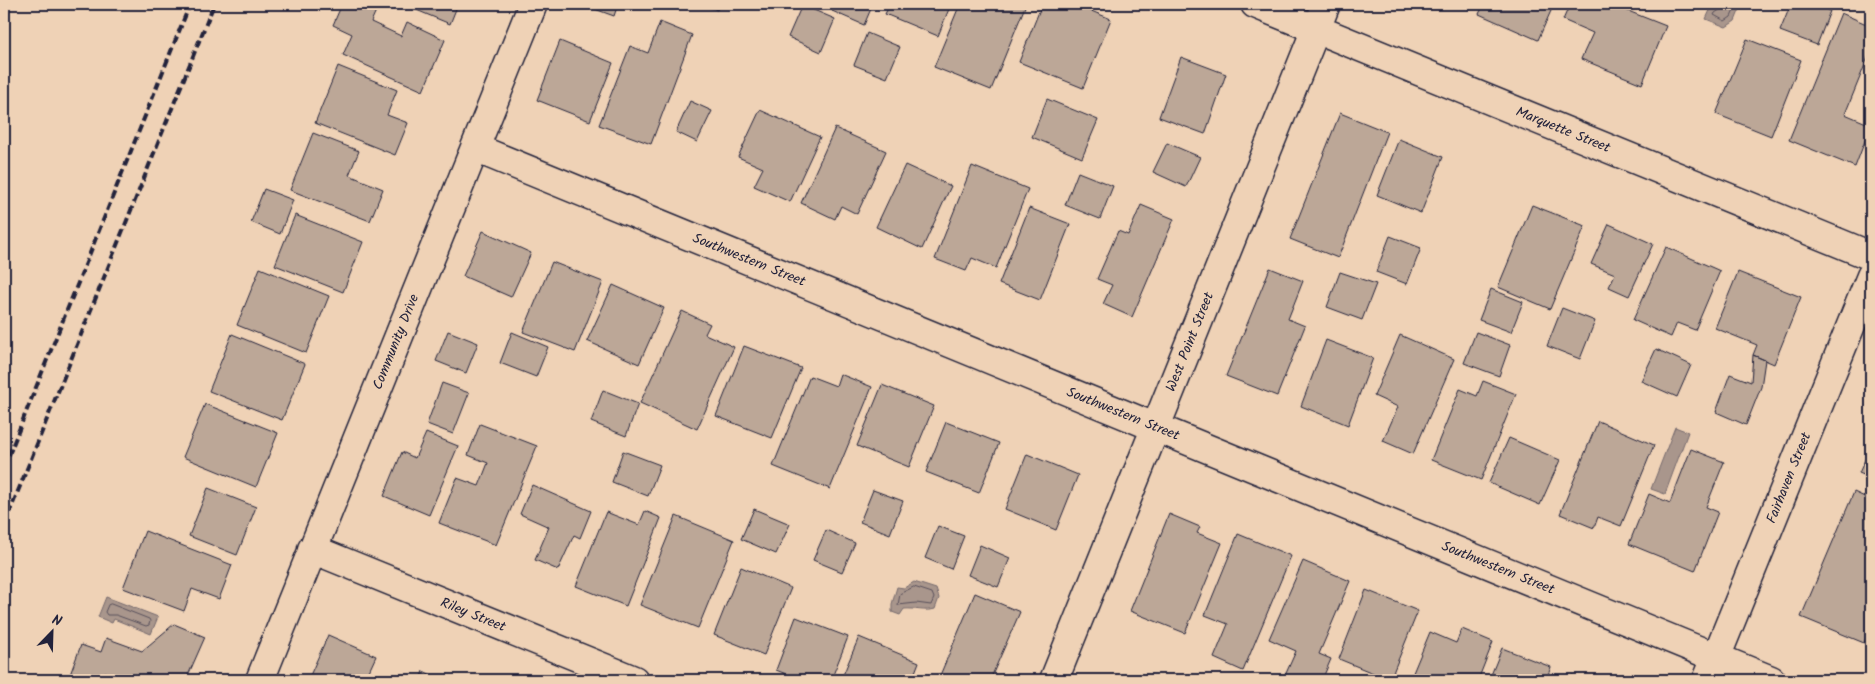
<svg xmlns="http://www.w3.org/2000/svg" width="1875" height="684" viewBox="0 0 1875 684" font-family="Kalam,sans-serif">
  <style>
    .water { fill: #a9968c; stroke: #73686c }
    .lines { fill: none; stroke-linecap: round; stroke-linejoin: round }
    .shore { stroke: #58505b; stroke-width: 1 }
    .building { fill: #bca797; stroke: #22223b }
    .minor-casing { stroke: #22223b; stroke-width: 31 }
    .minor { stroke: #efd2b6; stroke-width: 28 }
    .rail { stroke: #22223b; stroke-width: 4; stroke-dasharray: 8 4; stroke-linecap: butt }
    .labels { text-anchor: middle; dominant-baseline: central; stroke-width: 4; stroke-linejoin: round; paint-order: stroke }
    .street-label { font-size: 14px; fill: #22223b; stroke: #efd2b6 }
  </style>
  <rect width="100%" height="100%" fill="#efd2b6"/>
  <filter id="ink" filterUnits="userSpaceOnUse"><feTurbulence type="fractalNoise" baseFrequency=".02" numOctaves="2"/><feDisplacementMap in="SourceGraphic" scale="10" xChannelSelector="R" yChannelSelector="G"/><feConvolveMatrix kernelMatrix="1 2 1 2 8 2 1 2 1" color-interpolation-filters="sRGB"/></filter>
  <g filter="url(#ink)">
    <path class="water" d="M1718 4H1742L1735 21 1726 27 1706 19 1711 8 1716 6Z
      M1675 427 1688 432 1665 494 1651 489Z
      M914 582 936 589 939 598 935 609C925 612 915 608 904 609L900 615 892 612V604L897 587 904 588Z
      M106 597 158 617 151 634 114 619 112 623 98 617Z"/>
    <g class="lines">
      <path class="shore" d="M1722 4 1721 9 1715 13 1714 15 1725 21 1731 17 1737 4
        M914 587 932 593 934 598 931 605 916 603 898 605 900 594Z
        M111 604 149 619 150 621 149 625 146 626 116 615H107L105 612 108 605Z"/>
    </g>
    <path class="building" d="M342 4H379L371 22 401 36 407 22 445 40 423 91 343 55 352 34 333 25Z
      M402 4H458L450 24Z
      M581 4H618L614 16Z
      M702 4H720L717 10Z
      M835 4H873L864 25 832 11Z
      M890 4H951L938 36 885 14Z
      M960 4H1026L991 90 934 67Z
      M1042 4H1074L1111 19 1083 88 1019 62Z
      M1484 4H1554L1538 40 1479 14Z
      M1570 4H1619L1618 7 1666 26 1642 84 1581 59 1593 33 1563 20Z
      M1791 4H1811L1830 11 1817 45 1780 31Z
      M802 5 835 19 821 52 788 37Z
      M1841 13 1871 26V50L1845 114 1871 125 1855 167 1789 140Z
      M660 22 692 35 651 144 599 125 630 46 648 53Z
      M867 33 900 47 887 78 854 65Z
      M1747 39 1801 60 1771 136 1716 114Z
      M560 41 613 63 590 121 537 100Z
      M1181 57 1226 74 1205 134 1159 117Z
      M338 66 397 90 387 115 408 123 395 155 315 123Z
      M1047 99 1098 120 1082 158 1032 137Z
      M690 101 712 111 697 142 676 132Z
      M760 110 820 137 790 202 754 186 763 168 738 157Z
      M1340 113 1387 132 1338 258 1290 239Z
      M835 128 886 151 857 214 841 206 835 219 801 203Z
      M313 133 359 151 349 175 383 189 370 221 290 190Z
      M1399 139 1443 157 1421 213 1377 195Z
      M1167 143 1200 157 1186 187 1153 172Z
      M905 165 951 186 922 249 876 227Z
      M972 166 1028 189 996 268 972 258 966 271 935 259Z
      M1078 172 1113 186 1100 219 1065 205Z
      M264 189 293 200 280 234 251 222Z
      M1141 205 1174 219 1132 317 1103 304 1112 285 1097 279 1118 231 1128 235Z
      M1532 205 1585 226 1550 309 1498 287Z
      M1029 208 1070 224 1040 300 999 284Z
      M295 215 363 242 343 292 275 265Z
      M1609 224 1653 244 1629 296 1609 287 1615 274 1591 264Z
      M483 231 531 253 511 297 463 276Z
      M1390 236 1421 248 1407 284 1376 272Z
      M1666 247 1720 271 1695 330 1677 323 1671 337 1633 320Z
      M552 262 603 282 575 352 523 332Z
      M260 268 329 296 306 353 237 325Z
      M1270 268 1303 281 1288 319 1305 326 1277 396 1226 376Z
      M1340 272 1376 284 1362 320 1327 307Z
      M1738 272 1801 297 1774 364 1753 355 1757 345 1715 328Z
      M613 285 664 308 639 364 587 341Z
      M1491 289 1523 302 1511 332 1479 320Z
      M1562 308 1595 321 1580 359 1547 346Z
      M682 311 710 324 705 334 734 347 697 429 640 403Z
      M448 331 478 343 466 373 436 361Z
      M512 332 548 347 536 377 500 363Z
      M1476 332 1510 345 1499 376 1464 363Z
      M232 334 305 364 282 420 209 391Z
      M1400 335 1454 359 1413 454 1383 441 1398 407 1374 396Z
      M1326 340 1373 358 1348 425 1301 406Z
      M744 346 801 368 772 438 716 416Z
      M1656 349 1691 365 1677 397 1641 381Z
      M1753 355 1765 360 1761 387 1746 425 1716 412 1730 374 1751 382Z
      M840 374 872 387 830 489 773 466 810 376 836 386Z
      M1483 381 1516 394 1481 480 1431 460 1460 389 1477 396Z
      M442 383 469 393 453 434 427 424Z
      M882 385 934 406 909 467 857 446Z
      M603 390 638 404 626 436 591 422Z
      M205 404 278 433 256 487 183 457Z
      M1598 421 1654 445 1621 526 1598 517 1594 528 1560 514Z
      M946 422 999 443 979 493 926 472Z
      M480 424 537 446 496 545 439 523 457 478 479 486 488 463 468 455Z
      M426 433 458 446 429 515 384 496 402 452 415 458Z
      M1509 438 1560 460 1540 505 1489 483Z
      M1871 446V478L1859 473Z
      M1691 449 1724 462 1706 507 1718 512 1695 571 1629 544 1649 494 1670 503Z
      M623 451 660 465 648 496 612 482Z
      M1027 454 1078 475 1056 530 1005 509Z
      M532 485 591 511 580 538 574 535 558 570 535 560 549 527 520 514Z
      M208 488 256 507 237 555 189 536Z
      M873 490 903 501 890 534 860 522Z
      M1854 492 1871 500V626L1864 643 1801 617Z
      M754 509 790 524 776 554 741 539Z
      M645 511 661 518 626 606 576 586 606 512 639 525Z
      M1169 514 1200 527 1197 533 1222 543 1185 633 1130 611Z
      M676 516 734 540 698 628 640 605Z
      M938 526 964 536 951 569 925 558Z
      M826 530 855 543 842 572 813 560Z
      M145 531 232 565 219 599 192 589 184 611 123 588Z
      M1238 534 1291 556 1243 671 1214 658 1228 624 1205 615Z
      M980 545 1010 558 998 587 968 575Z
      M1303 561 1350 581 1319 654 1331 659 1322 680H1283L1296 651 1269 639Z
      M741 567 791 588 764 655 714 635Z
      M1366 590 1418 611 1390 680 1339 659Z
      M975 593 1020 612 990 680H938Z
      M796 617 848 637 831 680H801L776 670Z
      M174 624 205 637 186 680H129L105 672 102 680H68L81 645 101 652 106 638 142 651Z
      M1462 629 1493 642 1478 680H1410L1430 632 1456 643Z
      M328 635 376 656 365 680H308Z
      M859 637 919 662 912 680H841Z
      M1502 648 1551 667 1546 680H1489Z
      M423 671 443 680H420Z
      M1572 675 1585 680H1570Z"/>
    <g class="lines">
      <defs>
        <path id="minor" d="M1255 4 1871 256
          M475 148 1771 680
          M312 549 634 680
          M260 680 533 4
          M1054 680 1326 4
          M1707 680 1871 276"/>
      </defs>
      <use href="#minor" class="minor-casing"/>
      <use href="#minor" class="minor"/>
      <path class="rail" d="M4 467 190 4
        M4 526 214 4"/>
    </g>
  </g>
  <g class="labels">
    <g class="street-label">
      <text transform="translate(1563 130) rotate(22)">Marquette Street</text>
      <text transform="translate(749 260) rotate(22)">Southwestern Street</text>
      <text transform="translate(396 342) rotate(-68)">Community Drive</text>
      <text transform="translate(1190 342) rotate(-68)">West Point Street</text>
      <text transform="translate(1123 414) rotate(22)">Southwestern Street</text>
      <text transform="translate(1789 478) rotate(-68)">Fairhaven Street</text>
      <text transform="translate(1498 568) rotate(22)">Southwestern Street</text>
      <text transform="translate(473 615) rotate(22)">Riley Street</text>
    </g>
  </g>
  <rect width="1875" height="684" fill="none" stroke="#efd2b6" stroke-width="20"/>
  <rect x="10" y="10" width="1855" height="664" fill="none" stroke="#22223b" stroke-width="2" filter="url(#ink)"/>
  <g transform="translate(52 632) rotate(23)" stroke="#efd2b6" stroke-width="4" paint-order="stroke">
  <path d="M0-4L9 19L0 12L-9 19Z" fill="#22223b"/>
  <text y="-8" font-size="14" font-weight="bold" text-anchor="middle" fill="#22223b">N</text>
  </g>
</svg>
